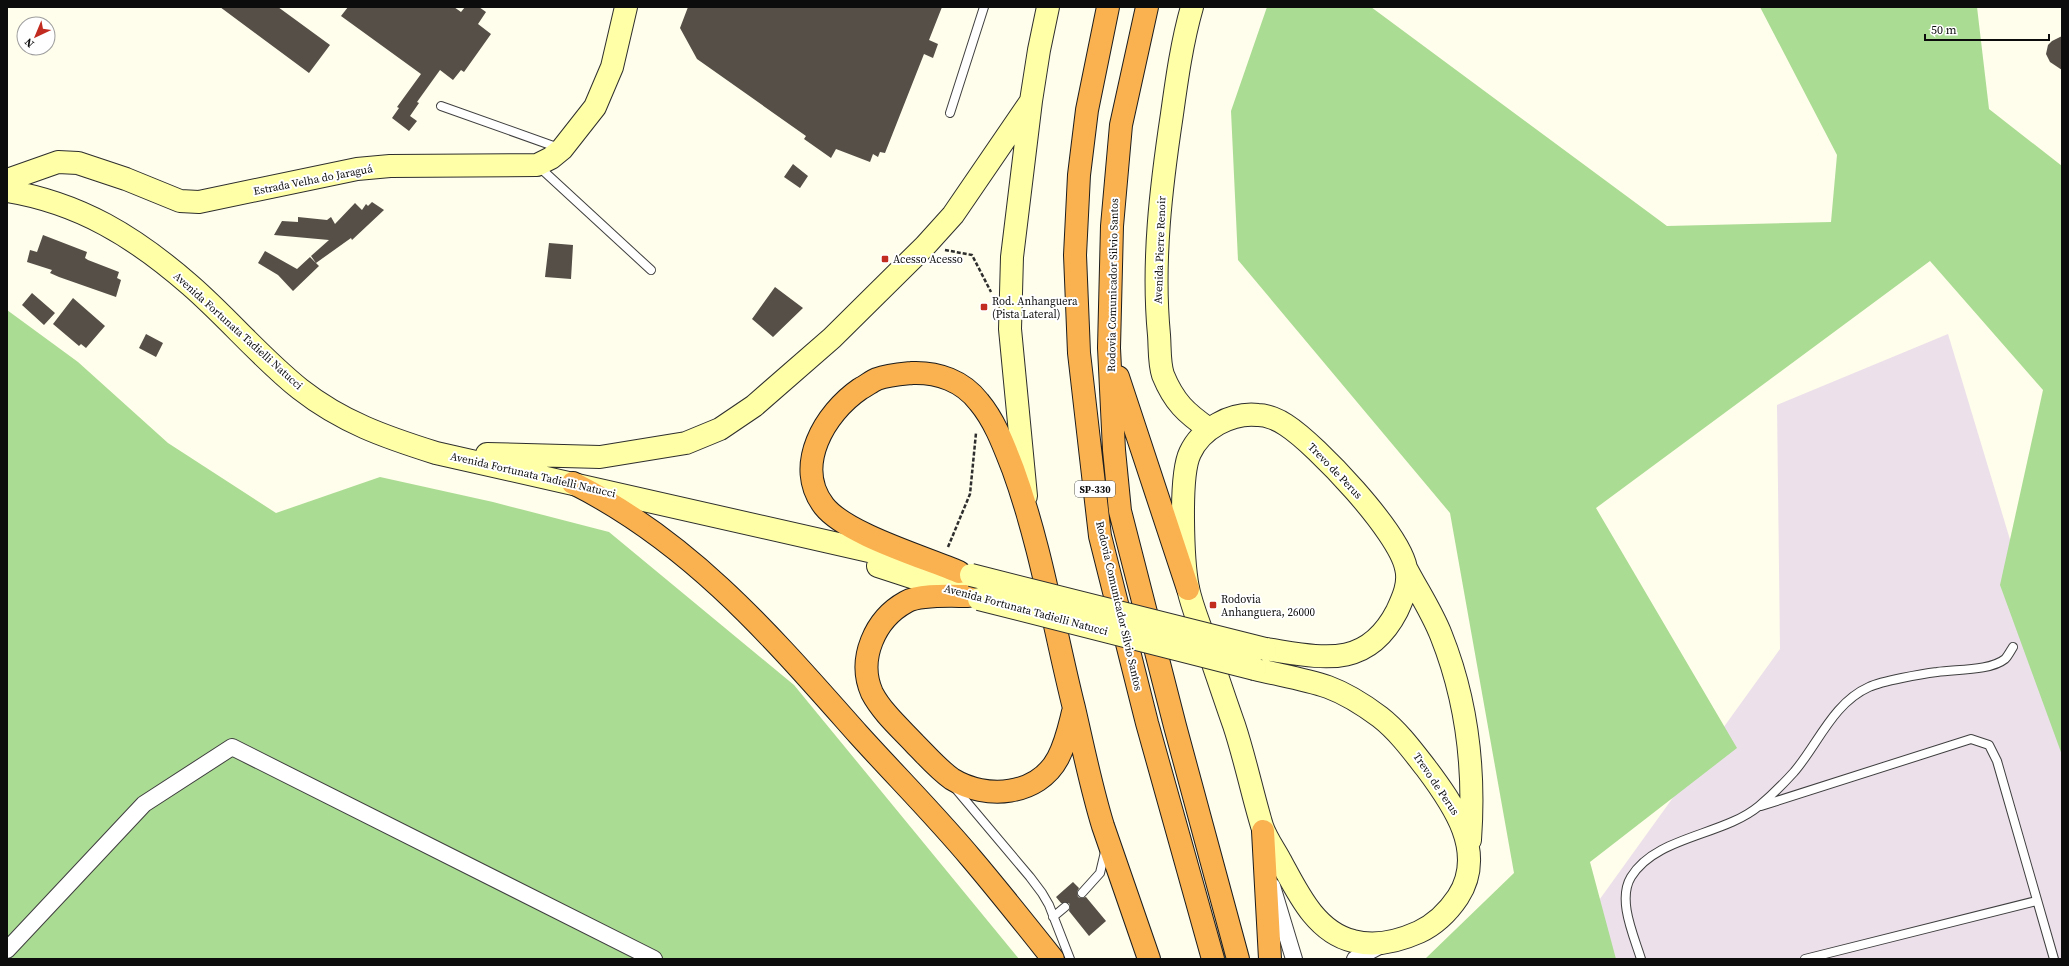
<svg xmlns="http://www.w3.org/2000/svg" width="2069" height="966" viewBox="0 0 2069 966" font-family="'Source Serif 4',serif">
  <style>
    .industrial { fill: #ece0eb }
    .forest { fill: #abdc93 }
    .building { fill: #554f48 }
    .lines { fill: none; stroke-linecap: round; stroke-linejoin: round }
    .lane-casing { stroke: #3f3f3f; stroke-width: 10 }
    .street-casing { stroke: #3f3f3f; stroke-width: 18 }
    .secondary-casing { stroke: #2e2e2e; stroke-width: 24 }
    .highway-casing { stroke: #1d1d1d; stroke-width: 24 }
    .path { stroke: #2e2e2e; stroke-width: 2.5; stroke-dasharray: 4 2; stroke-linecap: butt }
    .lane { stroke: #fff; stroke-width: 8 }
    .street { stroke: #fff; stroke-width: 16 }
    .secondary { stroke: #feffa6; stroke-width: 22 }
    .highway { stroke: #fab14f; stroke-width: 22 }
    .secondary-bridge-casing { stroke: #2e2e2e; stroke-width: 24; stroke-linecap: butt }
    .secondary-bridge { stroke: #feffa6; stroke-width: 22 }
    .poi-dot { fill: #c12b20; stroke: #fff; stroke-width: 1.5 }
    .labels { text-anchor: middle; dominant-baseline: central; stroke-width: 4; stroke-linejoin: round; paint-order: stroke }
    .shield { fill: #fff; stroke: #555; stroke-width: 1 }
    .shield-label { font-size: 10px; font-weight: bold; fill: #0c0c0c }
    .street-label { font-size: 11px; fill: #0c0c0c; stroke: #fff }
    .poi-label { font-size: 11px; fill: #0c0c0c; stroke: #fff; text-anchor: start }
  </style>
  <rect width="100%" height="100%" fill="#fffdeb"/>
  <path class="industrial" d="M1948 334 2062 712V959H1579L1574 935 1780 649 1777 405Z"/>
  <path class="forest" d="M1267 7H1371L1667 226 1831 222 1837 155 1760 7H1977L1989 109 2062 166V755L2000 585 2043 390 1930 261 1596 508 1737 748 1590 862 1616 959H1425L1514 873 1450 513 1238 260 1231 111Z
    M7 310 78 362 168 443 276 513 380 477 493 502 609 532 794 685 1019 959H7Z"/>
  <path class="building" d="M220 7H278L330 45 309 73Z
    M348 7H454L461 12 465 7H479L486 12 478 24 491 34 464 72 461 70 453 80 440 70 417 102 419 103 410 116 417 121 409 131 392 118 399 108 397 107 421 74 341 16Z
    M688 7H942L929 40 938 44 933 58 924 54 885 153 880 152 878 157 873 154 870 162 836 149 831 158 804 139 806 136 697 59 680 28Z
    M2062 36V70L2050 62 2046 54 2048 45 2052 41Z
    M793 164 808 176 800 188 784 177Z
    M372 202 384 210 352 240 351 238 316 263 311 256 329 240 274 235 282 221 298 222V217L327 220 331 217 335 224 355 203 362 210 366 204 368 206Z
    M43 235 87 252 85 258 88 260 119 272 117 278 121 280 116 297 59 277 50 273 52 270 27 262 30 250 37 252Z
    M549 243 573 245 571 279 545 277Z
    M265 251 297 269 310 257 319 266 293 291 278 275 258 263Z
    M775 287 803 308 773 337 752 319Z
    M32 293 55 313 44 325 22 305Z
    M73 298 105 326 86 348 81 344 79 346 53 324Z
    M146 334 163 343 156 357 139 348Z
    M1073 882 1079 888 1077 892 1078 897 1081 898 1086 897 1106 921 1089 936 1069 911 1070 906 1069 903H1061L1056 897Z"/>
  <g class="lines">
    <defs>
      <path id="lane" d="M441 106 559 148
        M950 113 984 7
        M537 165 651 270
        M955 788 1030 877 1042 893 1049 905 1070 959
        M1761 806 1971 739 1989 745 1997 761 2054 959
        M1082 893 1100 873 1105 852
        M1053 917 1065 907
        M1641 959C1634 936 1617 900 1631 877 1656 836 1723 836 1759 806 1771 796 1784 783 1794 772 1818 744 1833 703 1869 687 1882 681 1921 674 1937 672 1956 669 1990 671 2005 659 2008 656 2011 650 2013 647
        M1805 959 2036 901"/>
      <path id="street" d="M1272 886 1294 959
        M7 950 144 804 232 747 654 959
        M1355 959 1383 944"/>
      <path id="secondary" d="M1192 7C1182 42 1177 78 1172 114 1161 187 1152 262 1159 335 1160 348 1159 363 1163 375 1174 402 1186 413 1209 429
        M7 180 58 162 78 163 126 179 180 201 199 202 357 169 390 166 537 165 551 158 562 149 595 107 612 67 626 7
        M7 191C80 203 135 237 190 285 228 318 260 357 300 389 342 422 385 437 436 453L913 561
        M487 454 600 457 686 443 720 429 754 406 832 338 925 246 953 215 1031 101
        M1026 496 1010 329 1012 257 1031 101 1039 50 1048 7
        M878 566 964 594
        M1407 570C1418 591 1432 612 1441 635 1467 700 1475 771 1470 840
        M1255 669C1279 675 1305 679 1328 687 1347 694 1364 705 1380 717 1398 731 1412 750 1426 768 1453 804 1487 852 1458 897 1448 912 1436 924 1419 932 1399 941 1375 947 1353 941 1315 932 1297 891 1280 860 1274 849 1266 838 1262 826 1252 793 1245 758 1234 725 1223 694 1213 663 1202 632 1197 618 1191 603 1188 588 1183 563 1179 476 1190 453 1201 429 1231 412 1258 415 1267 415 1279 420 1286 425 1317 445 1399 532 1406 568 1410 583 1403 598 1397 611 1366 671 1320 657 1265 649"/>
      <path id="highway" d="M1108 7 1087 110 1079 175 1075 255 1079 353 1100 536 1147 723 1213 959
        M1147 7 1121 125 1112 226 1109 348 1114 450 1120 511 1175 726 1238 959
        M1118 377 1188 589
        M573 483C692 543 771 636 858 734 896 776 935 815 971 858 999 891 1026 925 1053 959
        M959 572C924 557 846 534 824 506 793 466 825 413 860 389 866 386 872 381 877 379 888 375 902 374 912 373 938 372 963 381 979 402 995 421 1004 446 1013 469 1041 546 1054 628 1074 708 1083 747 1091 787 1103 826 1118 870 1134 915 1149 959
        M968 596C951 596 920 594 906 602 875 619 857 659 872 693 882 712 900 728 915 744 927 756 938 769 952 779 986 800 1038 796 1058 758 1066 743 1069 728 1073 712
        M1263 831 1270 959"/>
    </defs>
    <use href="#lane" class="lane-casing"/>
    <use href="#street" class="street-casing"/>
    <use href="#secondary" class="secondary-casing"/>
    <use href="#highway" class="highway-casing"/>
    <path class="path" d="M945 250 972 255 991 292
      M948 547 970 494 976 433"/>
    <use href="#lane" class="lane"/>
    <use href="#street" class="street"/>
    <use href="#secondary" class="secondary"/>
    <use href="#highway" class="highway"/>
    <defs>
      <path id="secondary-bridge" d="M971 575 1265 649
        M979 599 1255 669"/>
    </defs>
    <use href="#secondary-bridge" class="secondary-bridge-casing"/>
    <use href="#secondary-bridge" class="secondary-bridge"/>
  </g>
  <g class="poi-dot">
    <rect x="881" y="255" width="8" height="8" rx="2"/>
    <rect x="980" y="303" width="8" height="8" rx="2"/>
    <rect x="1209" y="601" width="8" height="8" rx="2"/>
  </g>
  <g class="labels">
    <rect class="shield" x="1075" y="481" width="40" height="16" rx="3"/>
    <g class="shield-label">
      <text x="1095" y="489">SP-330</text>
    </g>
    <g class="street-label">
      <text transform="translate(313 180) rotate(-11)">Estrada Velha do Jaraguá</text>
      <text transform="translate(1160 250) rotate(-88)">Avenida Pierre Renoir</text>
      <text transform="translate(1113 285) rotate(-89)">Rodovia Comunicador Silvio Santos</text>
      <text transform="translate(238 331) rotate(42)">Avenida Fortunata Tadielli Natucci</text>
      <text transform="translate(1335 471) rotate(46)">Trevo de Perus</text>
      <text transform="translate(533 475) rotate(13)">Avenida Fortunata Tadielli Natucci</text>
      <text transform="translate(1119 606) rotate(77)">Rodovia Comunicador Silvio Santos</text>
      <text transform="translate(1026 610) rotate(15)">Avenida Fortunata Tadielli Natucci</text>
      <text transform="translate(1436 784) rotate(56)">Trevo de Perus</text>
    </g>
    <g class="poi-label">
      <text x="893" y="259">Acesso Acesso</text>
      <text x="992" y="301">Rod. Anhanguera<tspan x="992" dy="13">(Pista Lateral)</tspan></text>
      <text x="1221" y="599">Rodovia<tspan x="1221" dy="13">Anhanguera, 26000</tspan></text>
    </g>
  </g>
  <rect width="2069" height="966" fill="none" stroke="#0c0c0c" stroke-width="16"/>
  <g transform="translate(36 36) rotate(224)"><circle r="19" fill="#ffffff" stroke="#9e9e9e"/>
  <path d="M0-3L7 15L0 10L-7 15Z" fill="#c12b20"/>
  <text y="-6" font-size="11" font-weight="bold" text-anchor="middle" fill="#0c0c0c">N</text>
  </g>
  <path d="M1925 34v6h124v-6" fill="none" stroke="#0c0c0c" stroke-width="2"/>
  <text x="1931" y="34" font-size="12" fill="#0c0c0c" stroke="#ffffff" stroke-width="3" paint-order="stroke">50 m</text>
</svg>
